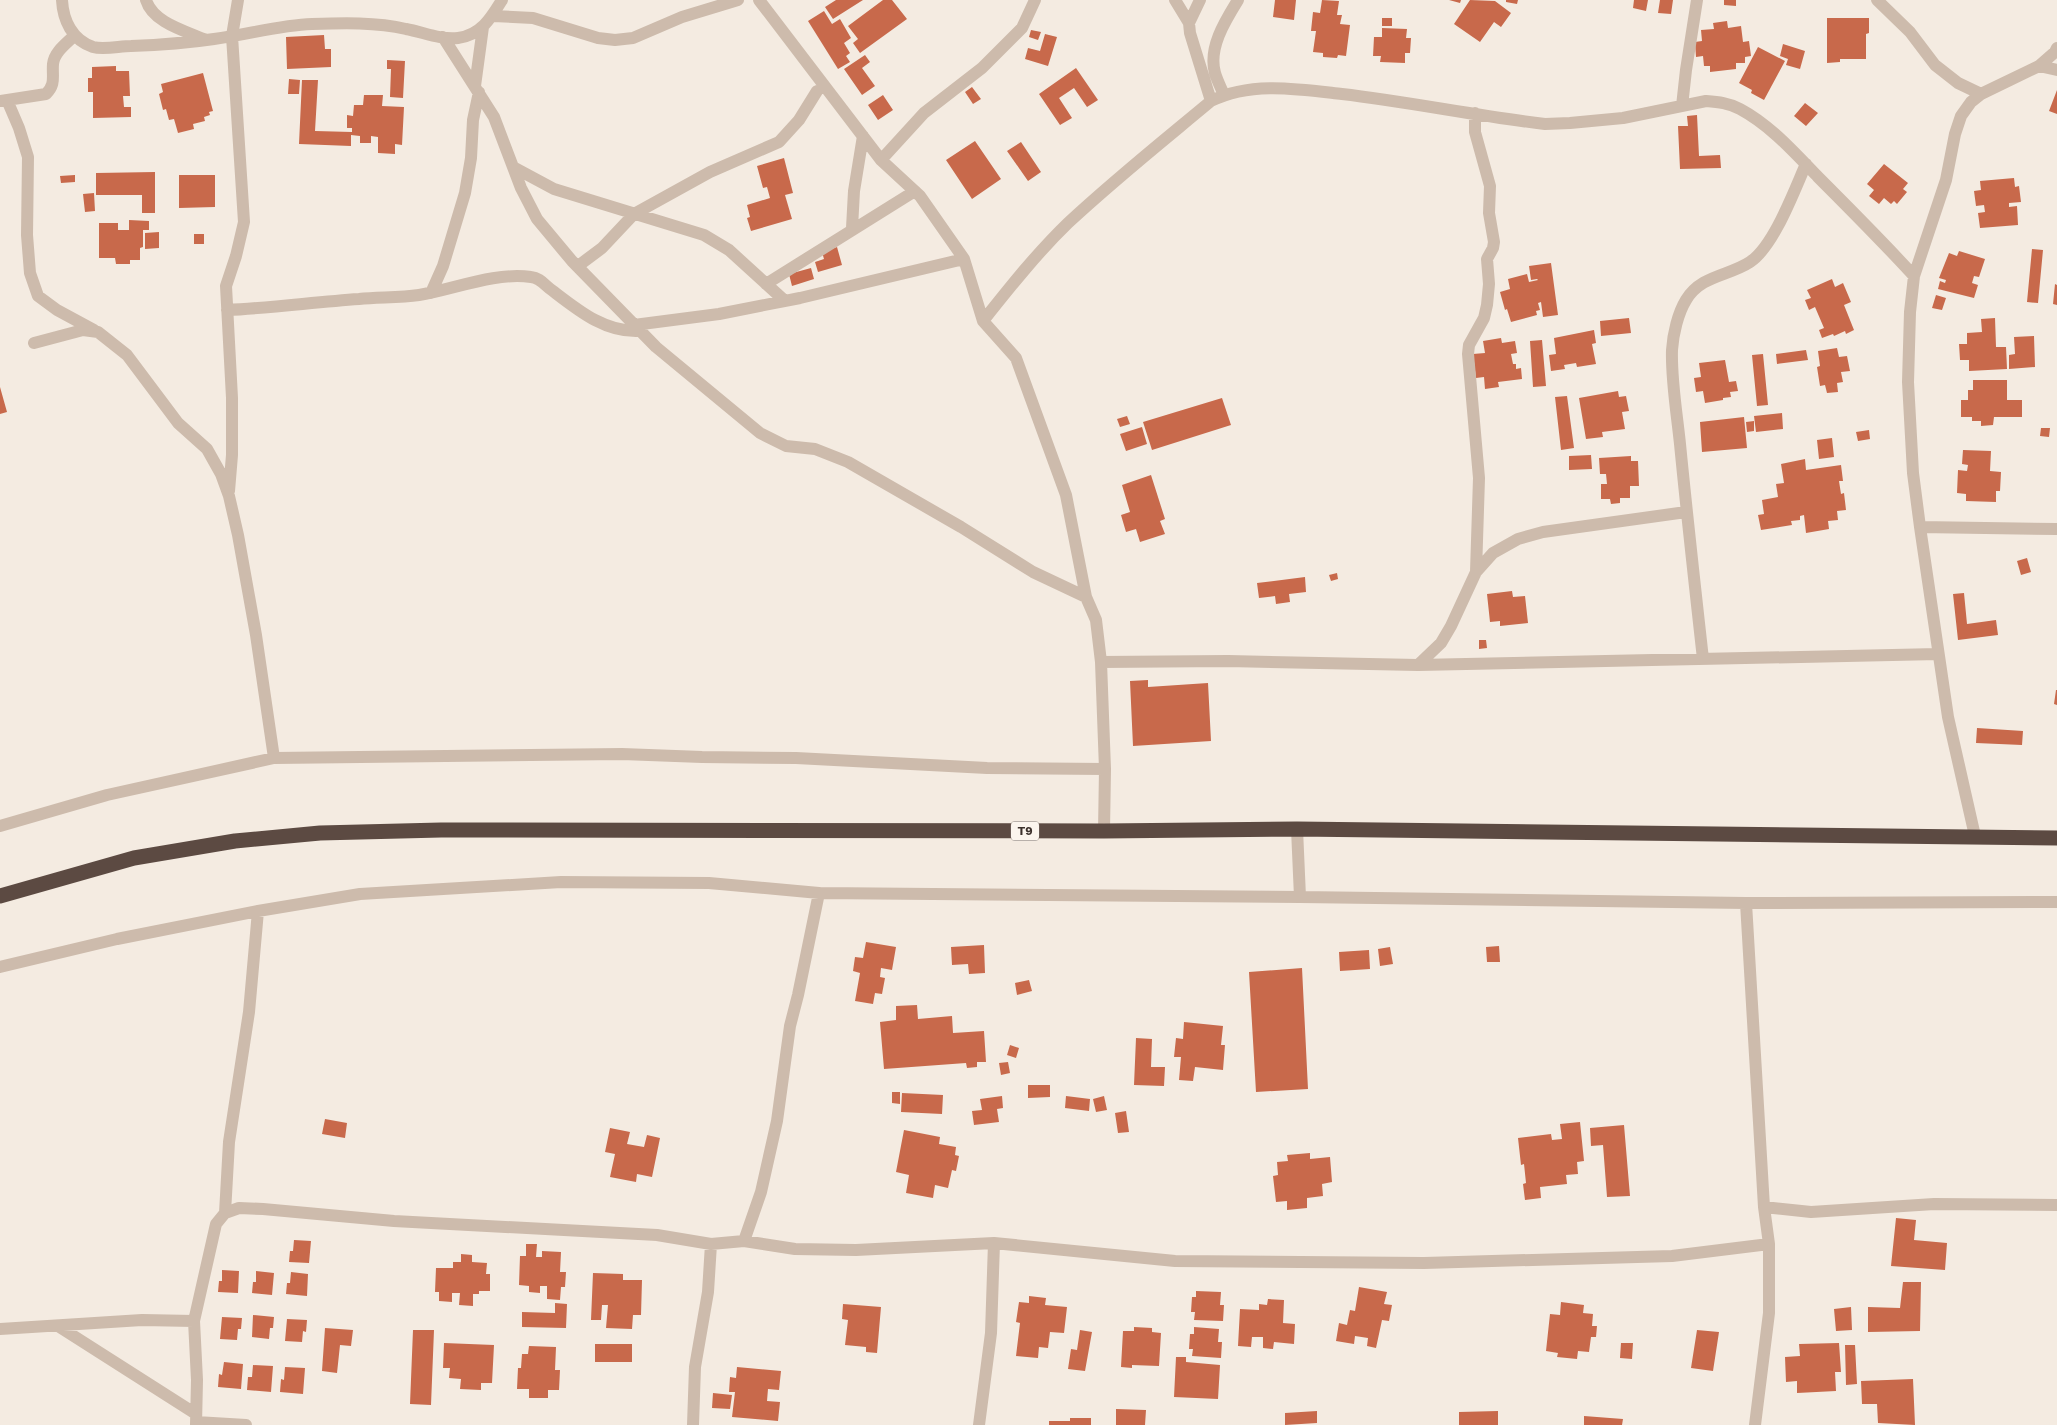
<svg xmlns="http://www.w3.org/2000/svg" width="2057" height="1425" viewBox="0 0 2057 1425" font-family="'Work Sans',sans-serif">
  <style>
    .building { fill: #c8694b }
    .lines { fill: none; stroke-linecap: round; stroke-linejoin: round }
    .street { stroke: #cdbbac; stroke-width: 12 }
    .highway { stroke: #5c4a42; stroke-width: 15 }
    .labels { text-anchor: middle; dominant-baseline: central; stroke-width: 4; stroke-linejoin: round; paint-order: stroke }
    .shield { fill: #fbf5ee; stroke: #756b66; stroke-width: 1 }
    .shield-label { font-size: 12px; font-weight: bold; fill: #3b302b }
  </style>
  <rect width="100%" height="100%" fill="#f4ebe1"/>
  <path class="building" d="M836 0H863L833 19 825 7Z
    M883 0H892L907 19 860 53 853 43 858 39 848 26Z
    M1275 0H1296L1294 20 1273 17Z
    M1322 0 1339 1 1337 15H1342L1340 24 1350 25 1346 56 1338 55 1337 58 1323 57V53L1313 52 1316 31H1311L1313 12 1320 13Z
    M1449 0H1461L1460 3Z
    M1470 0 1495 1 1511 13 1501 27 1494 22 1480 42 1454 24Z
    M1506 0H1518L1517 4 1506 2Z
    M1634 0H1648L1646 11 1633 8Z
    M1660 0H1673L1671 14 1658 13Z
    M1724 0H1736V6L1724 5Z
    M824 11 832 24 840 19 851 38 844 43 850 53 846 56 850 62 838 69 808 21Z
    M1382 18H1392V26H1382Z
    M1827 18H1869V33L1866 34V59H1840V62L1827 63Z
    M1727 21 1728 28 1741 26 1743 42 1749 41 1751 56 1745 57V63H1736V69L1710 72V66H1704L1703 56 1696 57 1695 42 1702 41 1701 30 1714 29 1713 23Z
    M1382 28 1407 29 1406 38H1411L1410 53H1405V63L1380 62 1381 56H1373L1374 37H1382Z
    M1031 30 1041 32 1038 40 1029 37Z
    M1045 34 1057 37 1048 66 1025 59 1028 48 1040 51Z
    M324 35 325 49H331V67L287 69 286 37Z
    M1783 44 1805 51 1800 69 1786 65 1788 59 1780 56Z
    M1758 47 1785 61 1764 100 1751 93 1752 90 1739 83Z
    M865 55 870 62 862 68 875 86 862 95 844 69Z
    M387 60 405 61 403 98 390 97 391 69H387Z
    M116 66V71H129L130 96H123L124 107H131V117L93 118V92H88V78H92V67Z
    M1076 68 1098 100 1087 107 1074 88 1059 98 1072 118 1060 125 1039 94Z
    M203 73 213 111 209 112 210 115 204 117 205 121 193 124 194 129 178 133 174 119 169 120 166 109 163 110 159 94 163 92 161 84Z
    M289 79 300 80 299 94H288Z
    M302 80H318L315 131 352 132V128H347V115L353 116 354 105H363L364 95H383L382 106 404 107 402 145 395 144V154L378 153V137L371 136V143H360V136L351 135V146L299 144Z
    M972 87 981 99 973 104 965 92Z
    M2057 90V114L2049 111Z
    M883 95 893 110 878 120 868 105Z
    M1805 103 1818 113 1806 126 1794 116Z
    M1697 115 1699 156 1720 155 1721 168 1680 169 1678 126H1688L1687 116Z
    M975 141 1001 179 972 199 946 160Z
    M1021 142 1041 172 1028 181 1007 151Z
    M784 158 793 193 785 195 792 219 751 231 747 218 750 217 747 205 770 198 767 187 763 188 757 166Z
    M1884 164 1908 183 1903 189 1907 192 1897 204 1894 201 1891 204 1884 198 1879 204 1869 196 1874 190 1867 184Z
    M155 172V213H142V195H96V173Z
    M75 175V182L61 183 60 176Z
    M179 175H215V207L179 208Z
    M2014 178 2015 187 2019 186 2021 202 2009 203V207L2017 206 2018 225 1980 228 1978 213 1985 212 1984 205 1976 206 1974 191 1981 190 1980 181Z
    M94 193 95 211 85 212 83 194Z
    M129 220 149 221V230H143V247L140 248V260H130V264H116L115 258H99V223H118V230H129Z
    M159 232V248L145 249V233Z
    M194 234H204V244H194Z
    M837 247 842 265 818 272 815 262 824 259 822 252Z
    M2032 249 2043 250 2038 303 2027 302Z
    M1959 251 1985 259 1979 277 1974 276 1972 283 1978 285 1974 298 1938 289 1940 281 1945 283 1946 280 1939 278 1949 253 1957 256Z
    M1551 263 1558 315 1543 317 1541 302 1538 303 1540 310 1536 311 1537 315 1511 322 1507 309 1505 310 1500 292 1510 289 1508 279 1527 274 1529 282 1538 280 1537 279 1531 280 1529 266Z
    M811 268 814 279 792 286 789 274Z
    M1832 279 1835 287 1843 283 1851 302 1844 305 1854 330 1846 334 1845 331 1834 336 1833 334 1822 338 1819 330 1824 328 1815 307 1809 310 1805 300 1811 298 1807 290Z
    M2055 284 2057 285V305L2053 304Z
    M1936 295 1946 298 1942 310 1932 308Z
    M1629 318 1631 333 1601 336 1600 321Z
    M1995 318 1996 347H2006L2007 369 1969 371V360H1960L1959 344H1967V333L1982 332 1981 319Z
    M1594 330 1596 343 1592 344 1596 364 1577 367 1576 363 1564 365 1565 369 1551 371 1549 355 1556 354 1554 338Z
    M2034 336 2035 367 2009 369V355L2015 354 2014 337Z
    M1501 338 1502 343 1515 341 1517 353 1511 354 1513 364H1516V369L1521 368 1522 379 1498 382 1499 387 1485 389 1484 377 1476 378 1473 354 1485 353 1483 341Z
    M1542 340 1546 386 1533 387 1530 341Z
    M1837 348 1839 357 1847 356 1850 371 1841 372 1843 382 1837 383 1838 392 1827 393 1825 385 1820 386 1817 367 1820 366 1818 351Z
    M1806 350 1808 360 1777 364 1776 354Z
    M1763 354 1768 405 1757 406 1752 355Z
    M1725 360 1729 382 1736 381 1738 391 1730 392 1731 397 1723 398V400L1705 403 1703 391 1696 392 1694 378 1701 377 1699 363Z
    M1973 380H2007V400H2022V417H1994L1993 425 1981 426V421H1972V417H1961V400H1968V390H1973Z
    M0 387 7 412 0 414Z
    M1618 391 1619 397 1626 396 1629 411 1622 412 1625 429 1602 432 1603 437 1586 439 1579 398Z
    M1567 396 1574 448 1561 450 1555 397Z
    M1222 398 1231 425 1152 450 1143 422Z
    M1782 413 1783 429 1756 432 1754 416Z
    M1127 416 1130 424 1120 427 1117 419Z
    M1744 417 1747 448 1702 452 1700 422Z
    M1754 421V431L1747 432 1746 422Z
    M1142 427 1147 444 1126 451 1120 434Z
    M2041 428H2050L2049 437 2040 436Z
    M1869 430 1870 439 1858 441 1856 432Z
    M1832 438 1834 457 1819 459 1817 440Z
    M1963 450 1991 451 1990 471 2001 472 2000 491H1996V502L1966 501V494L1957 493 1958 470 1967 471 1968 465 1962 464Z
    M1591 455 1592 469 1569 470V456Z
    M1631 456V461H1638L1639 486H1630V498H1620V503L1611 504 1610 499H1601V484H1607L1606 474H1600L1599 458Z
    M1805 459 1806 470 1841 465 1843 481H1839L1841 494 1844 493 1846 510 1837 511 1838 520 1828 521 1829 529 1806 533 1804 515 1800 516V520L1791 521 1792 525 1761 530 1758 515 1764 514 1762 500 1778 497 1776 484 1784 483 1781 464Z
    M1151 475 1165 519 1160 521 1165 534 1140 542 1136 529 1126 532 1121 515 1130 512 1122 485Z
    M2027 558 2031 572 2021 575 2017 561Z
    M1337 573 1338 579 1331 581 1329 575Z
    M1305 577 1306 592 1289 594 1290 602 1276 604 1275 596 1259 598 1257 583Z
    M1512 591 1513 597 1525 596 1528 623 1500 626V621L1490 622 1487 594Z
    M1964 593 1967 624 1996 620 1998 635 1958 640 1953 594Z
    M1479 640H1486L1487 648 1479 649Z
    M1148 680V687L1208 683 1211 741 1133 746 1130 681Z
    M2056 690H2057V705L2054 704Z
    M1977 728 2023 731 2022 745 1976 743Z
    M866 942 896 947 892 970 881 968 880 977 885 978 882 994 875 993 873 1004 855 1001 860 973 853 971 855 957 863 958Z
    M984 945 985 973 969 974 968 964 952 965 951 947Z
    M1499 946 1500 962H1487L1486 947Z
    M1390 947 1393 964 1380 966 1378 949Z
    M1369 950 1370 969 1340 971 1339 952Z
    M1302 968 1308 1089 1256 1092 1249 972Z
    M1029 980 1032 991 1017 995 1015 983Z
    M917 1005 918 1019 952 1016 953 1033 984 1031 986 1062H977V1067L967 1068 966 1063 884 1069 880 1022 896 1020V1006Z
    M1184 1022 1223 1026 1221 1045H1225L1223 1070 1195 1067 1193 1081 1179 1080 1181 1057H1174L1176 1038 1183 1039Z
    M1136 1038 1152 1039 1151 1067H1165L1164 1086 1134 1085Z
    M1010 1045 1019 1048 1016 1058 1007 1055Z
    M1008 1062 1010 1073 1001 1075 999 1063Z
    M1028 1085H1050V1097L1028 1098Z
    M892 1092H900V1104L892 1103Z
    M902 1093 943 1095 942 1114 901 1112Z
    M1002 1096 1003 1108 997 1109 999 1122 974 1125 972 1111 982 1110 980 1099Z
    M1066 1096 1090 1099 1089 1111 1065 1108Z
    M1104 1096 1107 1110 1096 1112 1093 1099Z
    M1126 1111 1129 1132 1118 1133 1115 1113Z
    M325 1119 347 1123 345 1138 322 1134Z
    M1580 1122 1584 1161 1577 1162 1578 1174 1566 1175 1567 1184 1540 1187 1541 1198 1525 1200 1523 1184 1526 1183 1524 1164 1521 1165 1518 1138 1551 1134 1552 1140 1562 1139 1560 1124Z
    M1624 1125 1630 1196 1607 1197 1603 1145 1591 1146 1590 1128Z
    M610 1128 630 1132 627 1144 644 1147 647 1135 660 1138 652 1177 637 1174 636 1182 610 1177 615 1154 605 1152Z
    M904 1130 940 1137 939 1144 956 1147 955 1155 959 1156 956 1171 952 1170 948 1188 935 1185 933 1198 906 1193 909 1175 896 1172Z
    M1310 1153V1159L1330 1157 1332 1182 1322 1184 1323 1196 1307 1198V1208L1287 1210V1201L1276 1202 1273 1176 1278 1175 1277 1162 1288 1161 1287 1155Z
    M1896 1218 1916 1220 1914 1240 1947 1243 1945 1270 1891 1266Z
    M294 1240 311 1241 309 1263 289 1262 290 1251H293Z
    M526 1244H537L536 1257H542V1251L561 1252 560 1272H566L565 1287H561L560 1300 547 1299V1286H540V1293L529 1292V1286L519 1285 520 1256H526Z
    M461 1254 472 1255V1262L487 1263 486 1274H490V1291H479V1294H473V1306L459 1305 460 1293H452V1302L439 1301V1292H435L436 1268H453V1262H461Z
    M222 1270 239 1271 238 1293 218 1292 219 1281H222Z
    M256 1271 274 1273 272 1295 252 1293 253 1282H256Z
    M291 1272 308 1274 307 1296 286 1294 287 1283H290Z
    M593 1273 623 1274V1280H642L641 1315H633L632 1329 606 1328 608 1305H602L601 1320H591Z
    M1903 1282H1921L1920 1331 1868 1332V1307L1900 1308Z
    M1359 1287 1387 1292 1384 1304 1392 1305 1389 1321 1382 1320 1376 1348 1367 1346 1368 1338 1355 1336 1354 1344 1336 1341 1339 1323 1347 1325 1350 1310 1355 1311Z
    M1196 1291 1221 1292 1220 1305H1224L1223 1321 1194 1320 1195 1312H1191L1192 1297H1196Z
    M1029 1296 1046 1298 1045 1305 1067 1307 1064 1333 1050 1332 1048 1348 1039 1347 1038 1358 1016 1356 1020 1323 1016 1322 1019 1302 1029 1303Z
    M1268 1299 1284 1300 1283 1323 1295 1324 1294 1344 1274 1342 1273 1349 1263 1348V1337H1252L1251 1347 1238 1346 1240 1309 1259 1310V1304L1267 1305Z
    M1561 1302 1584 1305 1583 1313 1593 1314 1592 1326H1597L1596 1337H1591L1589 1352 1578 1351 1577 1359 1557 1357 1558 1353 1546 1351 1550 1314 1560 1315Z
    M555 1303 567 1304 566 1328 522 1327V1312L555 1313Z
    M843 1304 881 1307 877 1353 866 1352V1347L845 1345 848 1320 842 1319Z
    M1851 1307 1852 1330 1836 1331 1834 1309Z
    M253 1315 274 1317 273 1328H270L269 1339 252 1337Z
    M222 1317 242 1318 241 1329H238L237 1340 220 1339Z
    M287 1319 307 1320 306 1332 303 1331 302 1342 285 1341Z
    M1134 1327 1152 1328V1332L1161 1333 1159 1366 1132 1365V1368L1121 1367 1123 1331H1134Z
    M1194 1327 1219 1329 1218 1342H1222L1221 1358 1192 1356 1193 1349H1189L1190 1334H1194Z
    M325 1328 353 1330 351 1346 340 1345 337 1373 322 1371Z
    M413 1330H434L431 1405 410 1404Z
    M1080 1330 1092 1332 1085 1371 1068 1369 1071 1349 1077 1350Z
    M1697 1330 1719 1332 1713 1371 1691 1368Z
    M444 1343 494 1345 492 1383H481V1390L460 1389 461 1379 449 1378 450 1368H443Z
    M1621 1343H1633L1632 1359 1620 1358Z
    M1839 1343 1841 1372H1835L1836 1391 1797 1393V1381L1786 1382 1785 1357 1800 1356 1799 1344Z
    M595 1344H632V1362H595Z
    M1845 1345H1855L1857 1384 1846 1385Z
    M529 1346 556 1347 555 1370H560L559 1390H548V1398H529V1389H517L518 1368H521L522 1354H528Z
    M1176 1357H1186V1362L1220 1365 1218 1399 1174 1397Z
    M224 1362 243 1364 241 1389 218 1387 219 1374 222 1375Z
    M253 1365 273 1366 271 1392 247 1390 248 1377H252Z
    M285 1367 305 1368 303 1394 280 1392 281 1379 284 1380Z
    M737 1367 781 1371 779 1390 768 1389 767 1401 780 1402 778 1421 732 1417 735 1392H729L730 1377 736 1378Z
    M1913 1379 1915 1425 1878 1423 1877 1404H1862L1861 1381Z
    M713 1393 732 1395 730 1409 712 1408Z
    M1116 1409 1146 1410 1145 1425H1116Z
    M1317 1411V1423L1285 1425V1413Z
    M1498 1411V1425H1459V1412Z
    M1584 1416 1623 1419 1622 1425H1584Z
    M1070 1418H1091V1425H1049V1421H1070Z"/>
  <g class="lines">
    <path class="street" d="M62 0C63 20 72 40 93 47 104 50 120 46 131 46 159 45 187 43 214 39 247 35 279 25 312 24 343 23 376 22 406 29 423 32 440 40 458 38 481 35 491 18 502 0
      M146 0C153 23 186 31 206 40
      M759 0 881 160 920 196 964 259 983 321 1016 358 1066 495 1086 597 1096 620 1101 662 1105 769 1104 831
      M1175 0 1189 23 1190 33 1211 101
      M1877 0 1910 32 1935 65 1958 83 1981 94
      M493 16 533 18 598 38 615 40 633 38 682 17 738 0
      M1189 23 1200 0
      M443 37 494 117 521 188 537 219 572 261 656 347 760 433 786 446 815 449 848 462 961 527 1033 572 1086 597
      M2039 66 2057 70
      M475 86 483 27
      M1224 95C1221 88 1217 80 1215 73 1208 48 1225 21 1238 0
      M7 100 19 128 28 157 27 235 30 273 38 296 57 310 94 330
      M0 101 46 94C56 84 52 77 53 64 54 52 67 43 75 35
      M1682 106 1686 70 1697 0
      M1475 113V132L1490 186 1489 213 1494 242 1493 248 1487 259 1489 284 1487 305 1484 318 1469 345 1468 354 1479 478 1476 572
      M881 160 924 113 982 68 1022 28 1035 0
      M513 167 554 189 704 235 729 250 785 301
      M852 228 854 191 863 136
      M578 266 602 248 634 214 710 172 779 142 799 120 817 91
      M766 284 915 191
      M431 293 443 266 465 193 471 158 473 120 479 92
      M227 310C271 308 315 302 359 299 379 297 399 298 419 295 455 289 494 272 531 277 541 278 545 286 553 291 579 311 606 333 640 331
      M983 321C1010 287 1037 253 1068 223 1114 180 1163 141 1211 101 1251 81 1299 89 1342 94 1410 102 1477 116 1545 124L1570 123 1623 118 1706 101C1718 102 1729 103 1740 109 1770 125 1794 152 1818 177 1850 209 1883 242 1914 276
      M634 325 719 314 800 298 964 259
      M34 343 83 330 98 332 127 355 178 423 207 449 221 474 229 496 238 535 256 635 274 758
      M229 491 232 455V398L226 286 236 256 244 222 232 36 238 0
      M1920 527 2057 529
      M1703 659C1695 587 1687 516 1680 444 1677 414 1671 380 1672 350 1673 334 1678 313 1686 300 1701 275 1729 276 1750 262 1774 246 1794 191 1806 164
      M1101 662 1228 661 1418 665 1938 654
      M1418 665 1441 643 1451 626 1476 572 1493 553 1518 539 1543 532 1686 512
      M0 826 107 795 274 758 622 754 702 757 796 758 987 768 1105 769
      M1297 829 1300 897
      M1975 836 1948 717 1920 527 1913 473 1908 382 1910 312 1914 276 1946 180 1955 134 1961 116 1971 102 1981 94 2039 66 2055 52 2057 48
      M1746 903 1764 1207 1769 1244V1313L1755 1425
      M0 967 117 939 258 911 360 894 561 882 709 883 819 893 1300 897 1746 903 2057 902
      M1764 1207 1811 1212 1934 1204 2057 1205
      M225 1213 229 1142 249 1012 258 911
      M744 1241 761 1192 777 1121 790 1026 798 995 819 893
      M58 1326 196 1414
      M0 1329 142 1320 194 1321
      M196 1422 246 1425
      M196 1425 197 1380 194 1321 216 1224 225 1213 239 1208 263 1209 394 1221 657 1235 711 1244 744 1241 795 1249 856 1250 994 1243 1175 1261 1424 1263 1672 1256 1769 1244
      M693 1425 695 1367 708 1292 711 1244
      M979 1425 991 1333 994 1243"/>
    <path class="highway" d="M0 896 134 858 235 841 320 833 441 830 1104 831 1297 829 2057 838"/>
  </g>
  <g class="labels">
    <rect class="shield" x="1011" y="821.5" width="28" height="19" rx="4"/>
    <g class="shield-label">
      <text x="1025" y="831">T9</text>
    </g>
  </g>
</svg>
